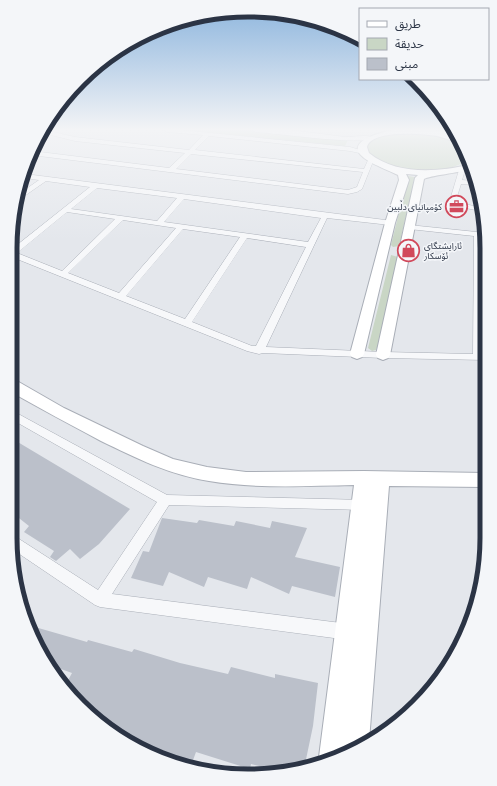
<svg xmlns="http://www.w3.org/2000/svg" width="497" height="786" viewBox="0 0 497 786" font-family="'Asap Condensed','Noto Sans Arabic',sans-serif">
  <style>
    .green { fill: #c9d6c5 }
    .building { fill: #bbc0ca }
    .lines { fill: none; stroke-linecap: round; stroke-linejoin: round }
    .street-casing { stroke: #a9aeb7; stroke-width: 1 }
    .secondary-casing { stroke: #a9aeb7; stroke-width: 2 }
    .street { fill: #f7f8fa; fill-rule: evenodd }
    .secondary { fill: #fff; fill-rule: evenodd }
    .labels { text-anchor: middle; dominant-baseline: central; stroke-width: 3; stroke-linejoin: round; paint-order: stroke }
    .far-poi-label { font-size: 9px; fill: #2b3445; stroke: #f4f6f9; text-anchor: end }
    .rim { fill: none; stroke: #2b3445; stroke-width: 5 }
  </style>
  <rect width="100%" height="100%" fill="#e4e7ec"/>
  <path class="green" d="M184 130H242L348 140 345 146Z
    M414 133C431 135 449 136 463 146L467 161C446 173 413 173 390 165 382 162 375 158 367 155L365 143 383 135Z
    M408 176 415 177 399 246 393 247 391 245Z
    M391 255 398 257 378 345 376 350 372 351 368 348Z"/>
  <path class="building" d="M11 438 130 509 99 544 80 559 70 549 56 561 50 557 54 551 24 532 29 526 10 511Z
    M162 518 197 523 199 520 234 526 236 521 270 528 272 521 307 528 295 557 340 567 335 597 292 586 289 594 251 577 247 589 208 577 204 587 169 572 163 586 131 578 143 551 149 552Z
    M28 625 87 642 88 640 132 652 134 649 180 663 228 674 231 667 275 678V674L318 683 313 726 304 769 280 771 251 764 250 769 196 752 192 763 142 743 141 747 103 727 65 686 72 673 47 664Z"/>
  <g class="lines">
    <defs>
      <path id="street" d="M44 130 75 137 189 150 203 135 167 132 164 130H180L350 147 367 152 364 154 350 151 209 136 195 150 364 169 369 158 374 159 362 189 357 192 348 194 31 155 32 151 169 168 185 153 75 141 51 135 43 131ZM191 154 363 172 357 187 348 190 176 169Z
        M253 130C281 127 318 134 346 137 354 137 368 134 374 138 362 146 275 133 256 132Z
        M428 130 453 131 456 134 431 132Z
        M462 168 465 170 462 180 473 181 474 185 461 184 456 200 459 203 479 207 481 211 455 206 450 200 459 170Z
        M25 174 393 221V225H390L327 218 266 347 383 352 473 354 474 236 409 229 405 227 409 225 486 233V237H482L483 354H486V360L383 358 263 353 259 354 247 351 12 257V249L90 187 46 181 20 199 17 200 19 194 39 180 24 178ZM97 188 177 198 157 221 71 209ZM184 199 321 218 308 242 164 222ZM67 212 115 219 62 271 17 253ZM123 220 176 228 119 293 68 273ZM183 229 240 237 185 319 126 296ZM247 238 306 247 256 346H252L192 322Z
        M11 410 167 495 365 500 370 501 372 505 370 509 365 510 169 505 112 594 349 624 355 626 357 632 355 638 349 640 100 607 95 605 12 549 10 535 16 537 98 590 157 502 11 419Z"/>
      <path id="secondary" d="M394 130C412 130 450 127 462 142 454 142 445 138 437 136 424 134 372 129 367 147L369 153C396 175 437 172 468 165L470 170C460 172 429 176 424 179L390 355 388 358 383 360 378 358 376 355 415 178 418 175 406 174 409 180 395 223 364 354 362 357 357 359 352 357 350 354 385 223 399 180 398 175C388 170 376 166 367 160 339 142 382 132 394 130Z
        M11 380 17 381 64 408 143 446 173 459 207 467 246 472 364 471 485 473V487L389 486 369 741 322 763 319 757 354 485C305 486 257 489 209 481 170 475 136 458 101 441 71 425 41 409 11 392Z"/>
    </defs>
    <use href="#street" class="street-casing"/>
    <use href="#secondary" class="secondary-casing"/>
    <use href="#street" class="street"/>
    <use href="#secondary" class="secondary"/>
  </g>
  <linearGradient id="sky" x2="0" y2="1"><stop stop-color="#8bb4dd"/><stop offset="0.54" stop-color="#f3f4f6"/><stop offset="1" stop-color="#f3f4f6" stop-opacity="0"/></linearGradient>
  <rect width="497" height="240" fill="url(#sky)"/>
  <defs>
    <symbol id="office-ring" viewBox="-11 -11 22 22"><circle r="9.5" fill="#f4f6f9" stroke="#d1495b" stroke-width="1.5"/><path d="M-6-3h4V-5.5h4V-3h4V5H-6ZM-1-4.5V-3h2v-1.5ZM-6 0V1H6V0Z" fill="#d1495b"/></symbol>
    <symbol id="shop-ring" viewBox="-11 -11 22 22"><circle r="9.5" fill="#f4f6f9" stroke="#d1495b" stroke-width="1.5"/><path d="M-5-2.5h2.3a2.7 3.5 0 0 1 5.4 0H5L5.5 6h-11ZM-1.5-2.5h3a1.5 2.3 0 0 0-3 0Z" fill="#d1495b"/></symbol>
  </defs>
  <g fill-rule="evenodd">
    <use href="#office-ring" x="444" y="194" width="25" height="25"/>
    <use href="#shop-ring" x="396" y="238" width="25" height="25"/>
  </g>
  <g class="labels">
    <g class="far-poi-label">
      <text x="442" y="207">کۆمپانیای دڵبین</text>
      <text x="424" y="246" text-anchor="start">ئارایشتگای<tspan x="424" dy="10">ئۆسکار</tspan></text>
    </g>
  </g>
  <path d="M0 0H497V786H0ZM248 17H249A231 231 0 0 1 480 248V538A231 231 0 0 1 249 769H248A231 231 0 0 1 17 538V248A231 231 0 0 1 248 17Z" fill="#f4f6f9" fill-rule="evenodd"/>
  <path class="rim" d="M248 17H249A231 231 0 0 1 480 248V538A231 231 0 0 1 249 769H248A231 231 0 0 1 17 538V248A231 231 0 0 1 248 17Z"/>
  <rect x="359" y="8" width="130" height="72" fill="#f4f6f9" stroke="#a4a8b1"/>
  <rect x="367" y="21" width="20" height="6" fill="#ffffff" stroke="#a4a8b1"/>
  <text x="395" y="28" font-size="12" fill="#2b3445">طريق</text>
  <rect x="367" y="38" width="20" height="12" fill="#c9d6c5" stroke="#a4a8b1"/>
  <text x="395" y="48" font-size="12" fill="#2b3445">حديقة</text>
  <rect x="367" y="58" width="20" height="12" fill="#bbc0ca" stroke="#a4a8b1"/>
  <text x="395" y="68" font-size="12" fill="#2b3445">مبنى</text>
</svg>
